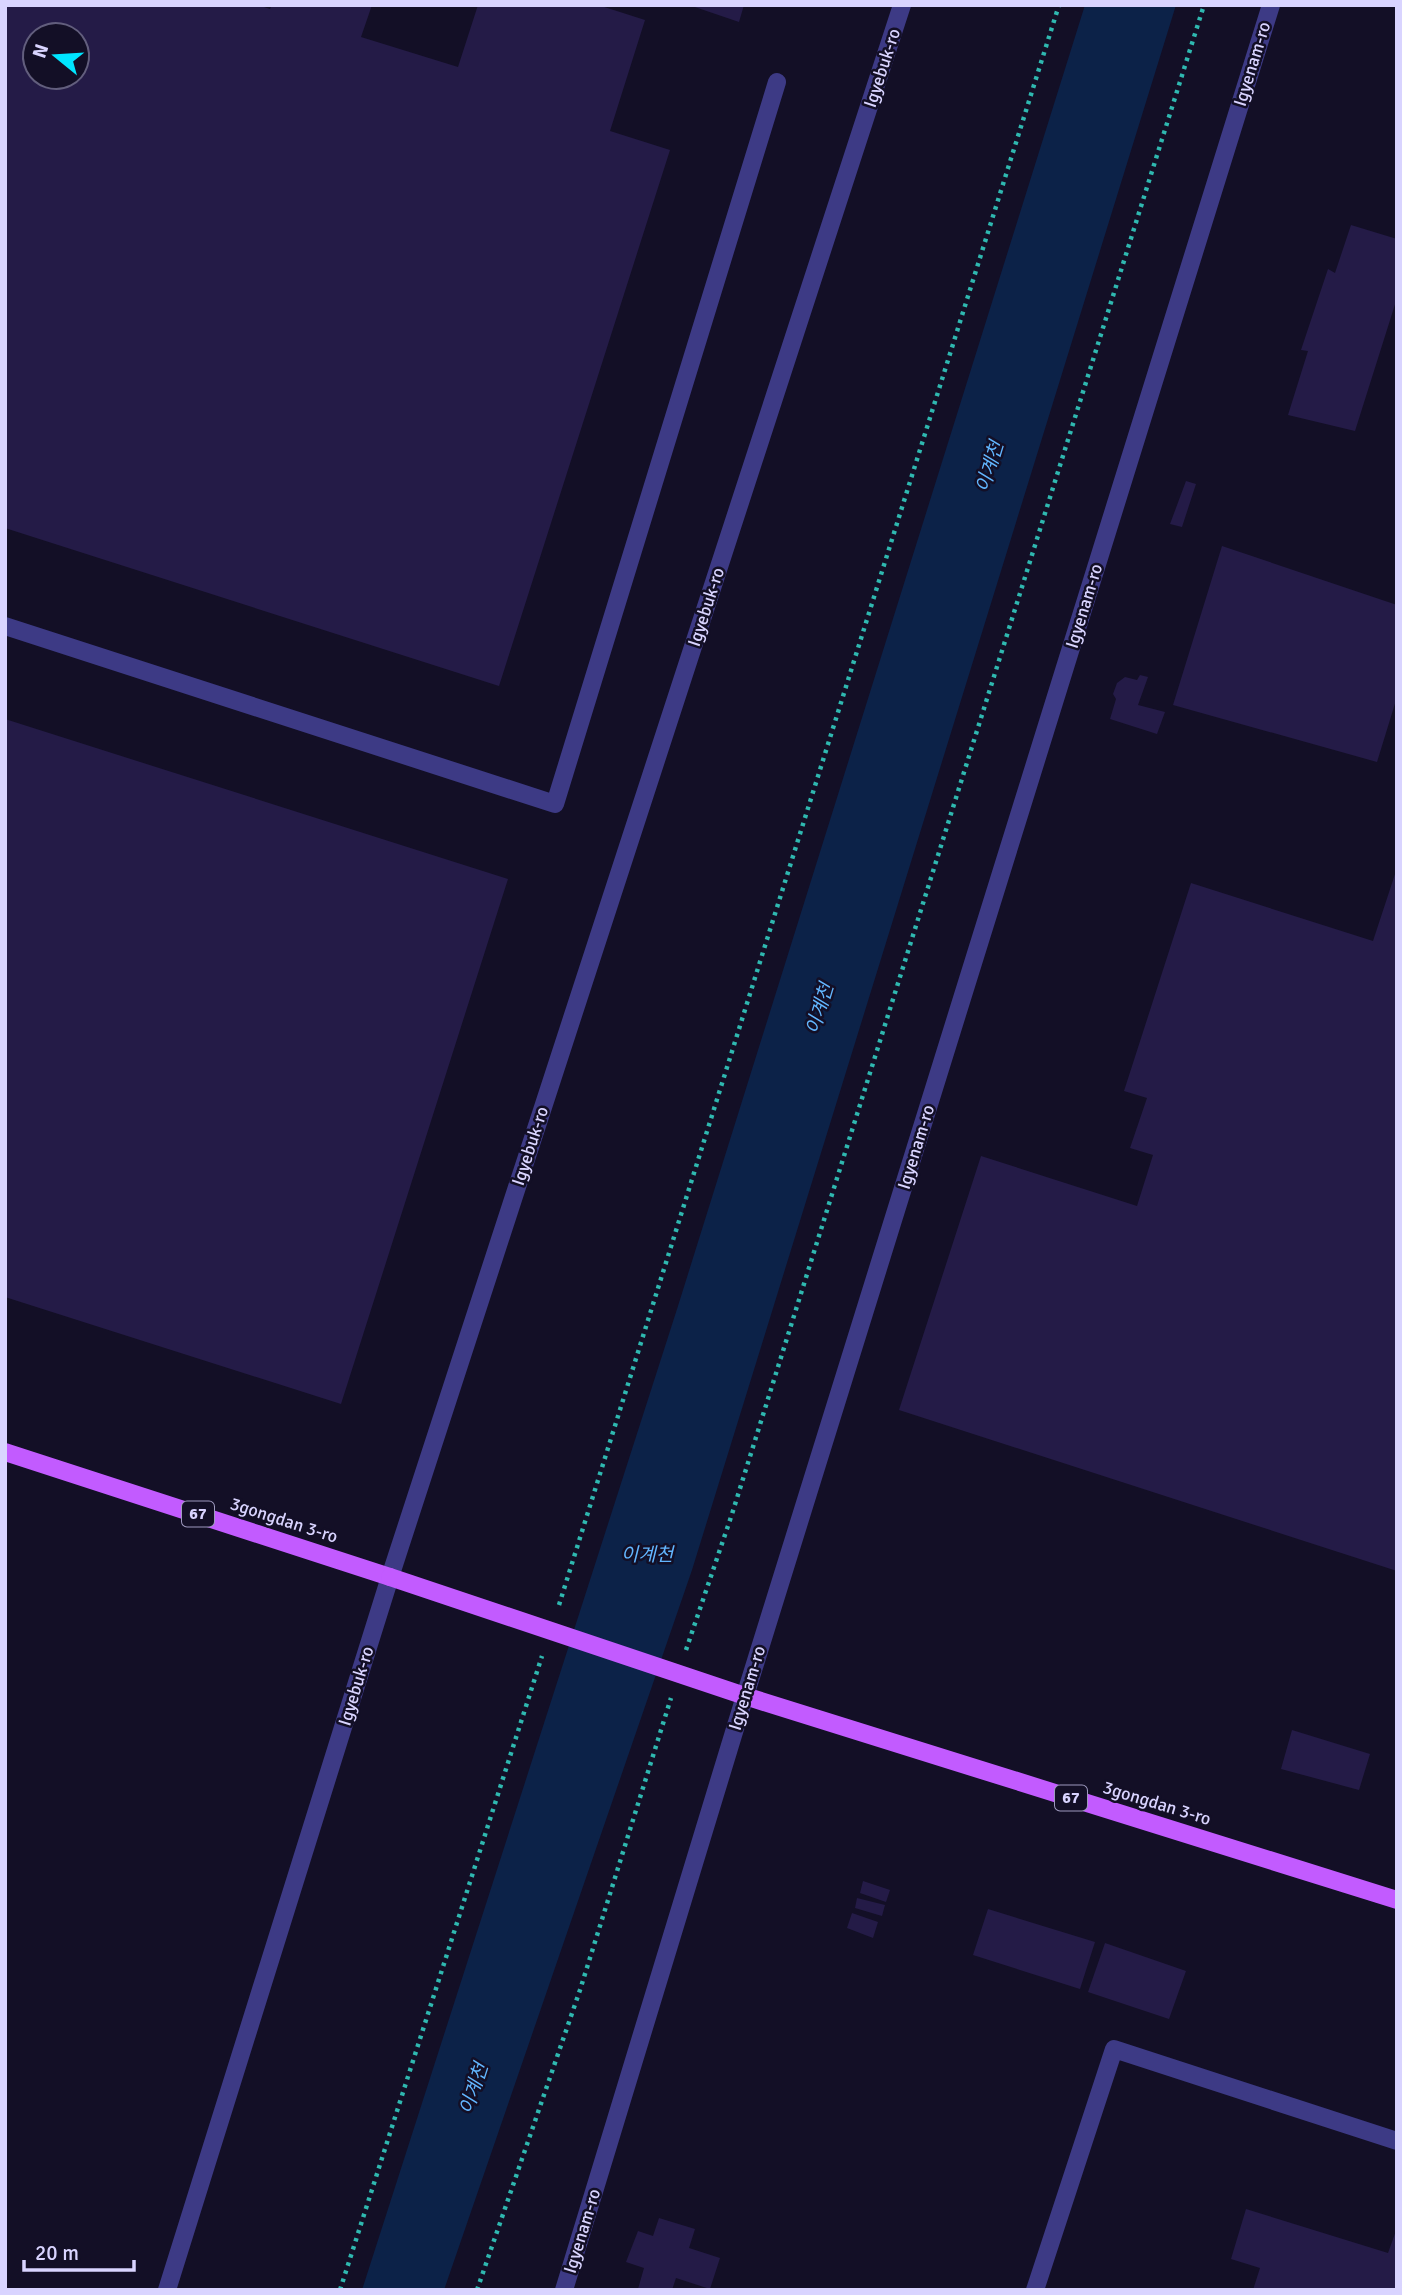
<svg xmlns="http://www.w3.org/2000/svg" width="1402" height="2295" viewBox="0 0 1402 2295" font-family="Signika,'Noto Sans KR',sans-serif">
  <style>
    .water { fill: #0c2248 }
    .building { fill: #241b47; fill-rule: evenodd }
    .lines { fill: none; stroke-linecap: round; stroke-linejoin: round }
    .path { stroke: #2fb8b0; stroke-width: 4.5; stroke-dasharray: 3.5 5; stroke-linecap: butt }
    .minor { stroke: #3d3a85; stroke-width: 18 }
    .major { stroke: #c25bff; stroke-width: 18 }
    .major-bridge { stroke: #c25bff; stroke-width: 18 }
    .labels { text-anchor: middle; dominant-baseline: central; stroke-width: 5; stroke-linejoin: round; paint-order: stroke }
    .shield { fill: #130f26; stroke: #9e99be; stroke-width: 2 }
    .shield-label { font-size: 16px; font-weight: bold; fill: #d9d4ff }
    .street-label { font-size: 18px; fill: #d9d4ff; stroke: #130f26 }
    .water-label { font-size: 19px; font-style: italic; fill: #62b6ff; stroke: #130f26 }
  </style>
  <rect width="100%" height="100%" fill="#130f26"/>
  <path class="water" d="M1085 5H1176L692 1570 444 2290H362L678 1306Z"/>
  <path class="building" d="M5 5H258L270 9 272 5H372L361 37 458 67 478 5H598L645 20 610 131 670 150 499 686 5 528ZM35 35H77V77H35Z
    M689 5H744L739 22Z
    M1351 225 1397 239V298L1355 431 1288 415 1308 351 1301 350 1328 269 1335 273Z
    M1186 481 1196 484 1182 527 1170 524Z
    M1222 546 1397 605V697L1377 762 1173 705Z
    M1140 675 1148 677 1138 705 1165 712 1157 734 1110 719 1116 699 1113 694 1117 683 1125 677 1137 680Z
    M5 719 508 879 341 1404 5 1297Z
    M1397 868V1571L899 1410 981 1156 1137 1206 1153 1155 1130 1148 1147 1098 1124 1091 1191 883 1373 941Z
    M1292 1730 1370 1754 1359 1790 1281 1769Z
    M863 1881 890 1890 886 1902 860 1893Z
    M857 1898 885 1905 882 1916 855 1908Z
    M988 1909 1095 1942 1080 1989 973 1955Z
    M852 1913 878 1922 873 1938 847 1928Z
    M1105 1943 1186 1971 1169 2019 1088 1992Z
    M1246 2209 1388 2253 1397 2228V2290H1253L1260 2268 1231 2259Z
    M659 2218 695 2229 689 2248 720 2258 710 2289 676 2278 672 2290 638 2289 644 2268 626 2262 638 2231 653 2236Z"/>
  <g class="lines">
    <path class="path" d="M559 1605 1059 5
      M686 1650 732 1514 1204 5
      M340 2290 542 1656
      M477 2290 580 1990 671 1698"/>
    <path class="minor" d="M5 626 555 804 777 82
      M167 2290 390 1577 902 5
      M564 2290 745 1696 1271 5
      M1035 2290 1114 2049 1397 2141"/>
    <path class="major" d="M5 1452 390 1577
      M745 1696 1397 1900"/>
    <path class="major-bridge" d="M390 1577 745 1696"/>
  </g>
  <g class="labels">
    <g class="shield">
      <rect x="182" y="1501.5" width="32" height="25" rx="5"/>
      <rect x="1055" y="1785.5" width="32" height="25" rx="5"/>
    </g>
    <g class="shield-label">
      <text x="198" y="1514">67</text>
      <text x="1071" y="1798">67</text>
    </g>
    <g class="street-label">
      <text transform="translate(1252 64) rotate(-73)">Igyenam-ro</text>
      <text transform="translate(882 68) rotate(-72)">Igyebuk-ro</text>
      <text transform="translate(1084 606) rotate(-73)">Igyenam-ro</text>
      <text transform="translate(706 607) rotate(-72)">Igyebuk-ro</text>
      <text transform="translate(530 1146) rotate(-72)">Igyebuk-ro</text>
      <text transform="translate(916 1147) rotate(-73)">Igyenam-ro</text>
      <text transform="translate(284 1520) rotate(18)">3gongdan 3-ro</text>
      <text transform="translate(356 1686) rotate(-73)">Igyebuk-ro</text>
      <text transform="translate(747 1688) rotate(-73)">Igyenam-ro</text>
      <text transform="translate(1157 1803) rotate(17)">3gongdan 3-ro</text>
      <text transform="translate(582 2231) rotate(-73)">Igyenam-ro</text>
    </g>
    <g class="water-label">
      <text transform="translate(990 467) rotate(-73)">이계천</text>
      <text transform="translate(820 1009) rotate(-73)">이계천</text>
      <text x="647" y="1555">이계천</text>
      <text transform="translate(474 2089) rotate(-72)">이계천</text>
    </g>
  </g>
  <rect width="1402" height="2295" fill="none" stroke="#d9d4ff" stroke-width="14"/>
  <g transform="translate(56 56) rotate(288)"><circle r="33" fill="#130f26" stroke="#625e7d" stroke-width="2"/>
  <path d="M0-5L12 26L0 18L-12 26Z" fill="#00e5ff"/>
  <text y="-10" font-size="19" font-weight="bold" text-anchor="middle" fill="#d9d4ff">N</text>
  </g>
  <path d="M24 2260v10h110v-10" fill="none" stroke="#d9d4ff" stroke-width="3.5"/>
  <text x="35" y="2260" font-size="21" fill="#d9d4ff" stroke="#130f26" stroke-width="5" paint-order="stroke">20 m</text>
</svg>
